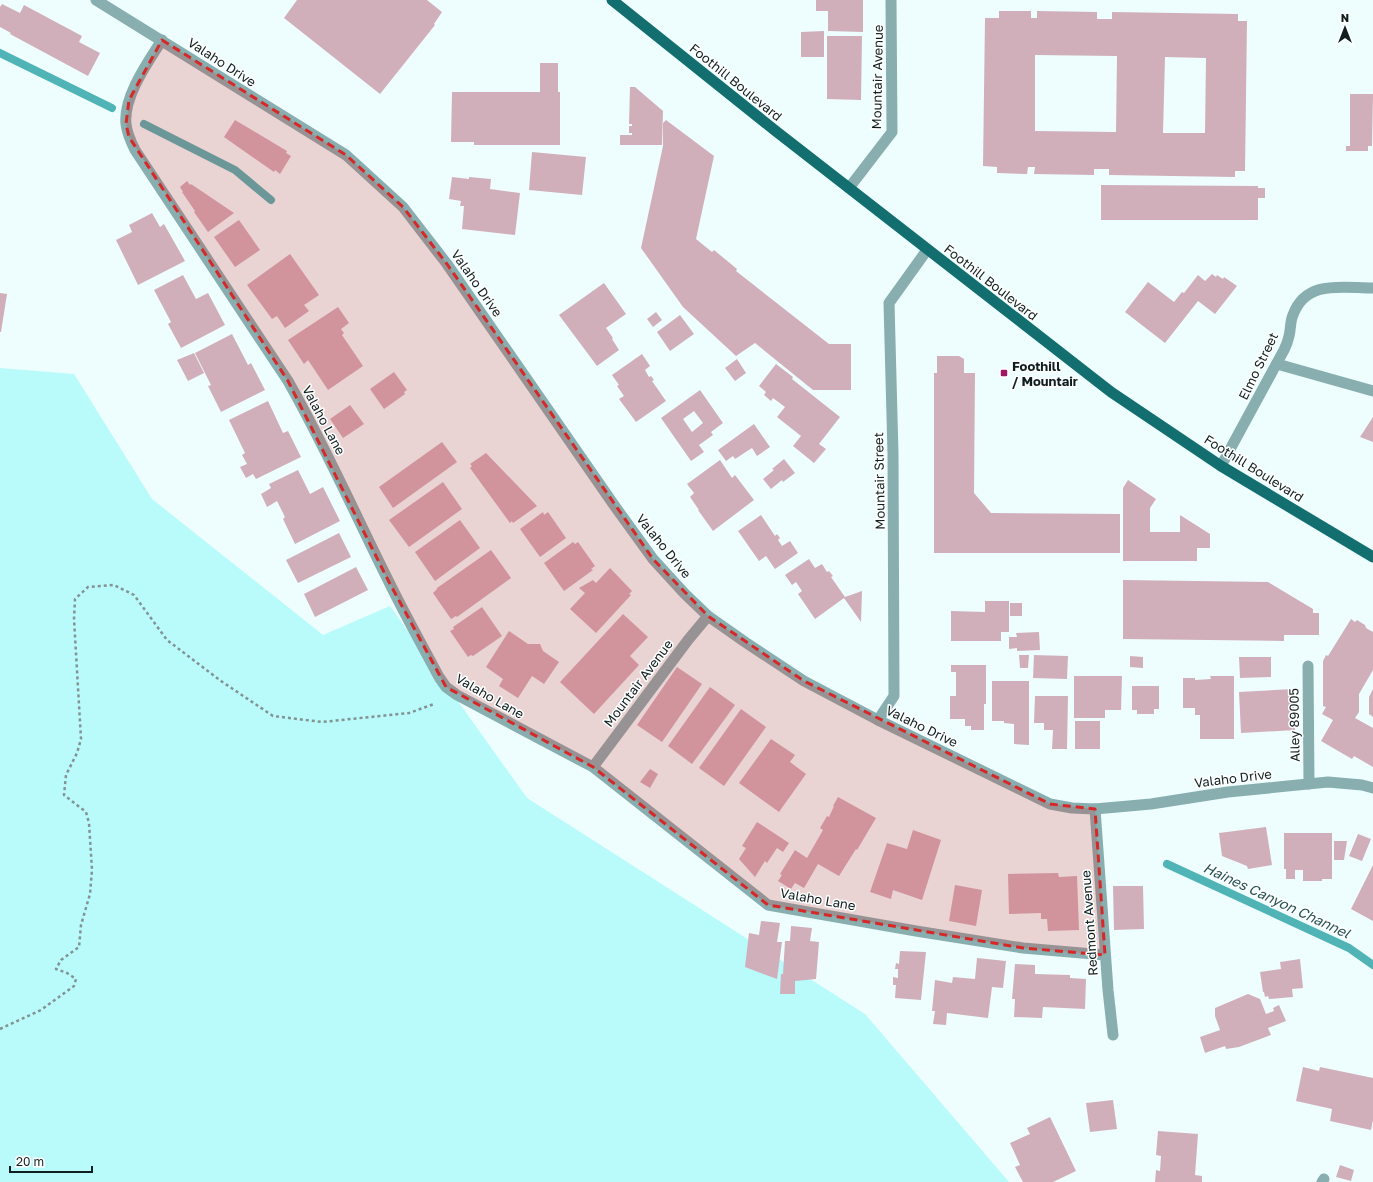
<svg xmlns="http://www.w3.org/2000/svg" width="1373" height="1182" viewBox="0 0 1373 1182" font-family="'Golos Text',sans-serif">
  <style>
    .green { fill: #b9fafb }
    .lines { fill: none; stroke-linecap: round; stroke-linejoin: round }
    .stream { stroke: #50b3b5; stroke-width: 8 }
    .building { fill: #d0afbb; fill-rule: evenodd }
    .path { stroke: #839393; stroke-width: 2.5; stroke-dasharray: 3 3; stroke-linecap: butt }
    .service { stroke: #88aeaf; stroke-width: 11 }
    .minor { stroke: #88aeaf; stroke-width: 11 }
    .tertiary { stroke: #88aeaf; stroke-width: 11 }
    .primary { stroke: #136e70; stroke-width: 11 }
    .marked { fill: #d62828; fill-opacity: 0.2; stroke: #d62828; stroke-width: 3; stroke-dasharray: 8 5; stroke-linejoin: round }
    .poi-dot { fill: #a01762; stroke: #fff; stroke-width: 1.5 }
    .labels { text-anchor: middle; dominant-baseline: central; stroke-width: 3; stroke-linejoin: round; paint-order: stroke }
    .street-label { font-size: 13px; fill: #0f1e1e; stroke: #fff }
    .poi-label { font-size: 13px; font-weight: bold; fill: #0f1e1e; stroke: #fff; text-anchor: start }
    .water-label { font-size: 14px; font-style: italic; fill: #255253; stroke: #fff }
  </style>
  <rect width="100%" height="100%" fill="#eefefe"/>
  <path class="green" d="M0 368 74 374 152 499 323 635 390 606 527 798 865 1014 1009 1182H0Z"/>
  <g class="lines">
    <path class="stream" d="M0 53 112 108
      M144 124 235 170 271 200
      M1167 864 1349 948 1373 965"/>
  </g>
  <path class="building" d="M297 0H427L442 12 434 24 435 25 380 94 284 18Z
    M816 0H863V32L828 31V11H816Z
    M2 4 20 13 24 5 82 36 79 42 100 53 88 76 10 34 11 33 0 27V7Z
    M999 11H1031V18H1037V11L1097 12V19H1112V12L1238 14V21H1247L1245 171H1235V177L1109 175V169H1094V175L1034 174 1035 167H1028L1027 174 997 173V167L983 166 985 18H999ZM1035 55 1117 56 1116 132 1035 131ZM1165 57 1206 58 1205 133H1163Z
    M824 31V57H801V32Z
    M827 36H862L861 100 827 99Z
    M540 63H558V92H560V145H474V142H451L452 92H540Z
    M630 87H635L663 111 662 145H620V135H632V133H629V126H632V124H629Z
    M1350 94H1373L1372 146H1368V151H1346V146H1350Z
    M235 120 287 151 286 153 291 156 280 174 275 170 274 172 224 137Z
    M666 120 714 156 696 239 712 252 714 250 737 269 736 271 829 344H851V390H813L755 343 736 356 683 307 641 248 663 146V123Z
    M532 152 586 157 582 195 529 190Z
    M452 177 469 179V177L491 179 490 189 520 193 515 235 462 229 464 206H460L461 201 449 199Z
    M187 181 190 185 191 184 234 213 208 232 194 212 195 211 182 192H183L180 187Z
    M1101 185 1258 186V188H1265V198H1258V220H1101Z
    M152 213 160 227 164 224 185 261 138 285 116 240 132 232 129 225Z
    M239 220 260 250 235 267 214 237Z
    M290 254 319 295 304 305 309 311 285 328 277 316 272 319 247 285Z
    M1212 274 1216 277 1217 275 1223 279 1224 277 1237 286 1215 314 1198 301 1165 343 1125 312 1148 282 1174 302 1182 292 1184 293 1198 275 1205 281Z
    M183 275 196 299 208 293 225 325 181 348 168 324 171 322 154 290Z
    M604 283 626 314 606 328 613 338 612 339 619 350 597 366 559 315Z
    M0 293 7 294 1 332H0Z
    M338 307 349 323 341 329 344 333 342 335 363 366 328 390 308 360 304 364 288 340Z
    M656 312 662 320 653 327 647 319Z
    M680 315 694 334 670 351 657 332Z
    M232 334 248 365 251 363 265 390 221 412 208 386 211 385 195 353Z
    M194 353 204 373 188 381 177 360Z
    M642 354 650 366 645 370 649 377 651 376 654 380 652 381 666 401 636 422 619 399 624 396 617 386 619 385 612 375Z
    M937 356H959L964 359V373H975L974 493 991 513 1120 514V553H934V373H937Z
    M737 359 746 373 735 381 725 368Z
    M776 364 793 377 792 379 840 417 819 444 826 449 814 463 793 446 801 436 777 417 785 407 773 398 771 401 764 395 766 392 759 386Z
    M394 372 407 390 404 392 405 394 384 409 370 389Z
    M700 390 723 423 711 432 713 435 699 445 704 452 691 461 661 418ZM694 411 703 423 692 432 683 419Z
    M268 401 283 433 288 431 301 457 256 479 253 474 246 478 240 467 247 464 242 455 245 453 229 420Z
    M350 405 364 424 343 438 330 419Z
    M1373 417V442L1360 437Z
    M754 424 770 447 757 456 752 448 735 459 733 456 726 461 718 450Z
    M442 442 457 462 393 508 379 487Z
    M486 453 537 506 513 523 512 521 510 523 470 468 472 466 470 464Z
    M784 459 795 473 783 482 782 480 771 489 763 479 774 470 772 469Z
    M720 460 732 478 735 475 754 500 713 531 698 510H699L690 497 694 493 687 484Z
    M298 470 310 494 323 487 340 521 295 544 283 519 285 517 277 501 267 507 261 494 271 488 269 484Z
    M1128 480 1156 499 1150 508V532H1180V515L1210 534V548H1197V561H1123V488Z
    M443 482 462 509 409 547 389 520Z
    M543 512 544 515 548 512 566 538 540 557 520 529Z
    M761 515 775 536 777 534 780 538 778 540 782 546 790 541 798 553 775 569 766 556 759 561 738 531Z
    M460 520 480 548 435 581 415 552Z
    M339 533 351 557 298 583 286 560Z
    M573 542 575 544 578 542 595 566 591 569 593 570 564 591 544 563Z
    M491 550 511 578 457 617 456 616 451 619 433 593 437 589V588Z
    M809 559 815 568 822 564 827 572 829 571 833 576 831 577 845 597 862 591 861 622 844 598 815 619 798 594 802 591 796 582 792 585 785 575Z
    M356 567 368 590 315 617 304 594Z
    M610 568 632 591 629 594 631 595 596 633 570 609 585 593 579 588 593 580 596 583Z
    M1123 580 1268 582 1313 609V613H1319V635H1284V641L1123 639Z
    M985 601H1009V632H1001V641H951V611L985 612Z
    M1010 603H1022V616H1010Z
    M482 607 502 636 473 656 471 655 468 657 450 631 454 629 453 627Z
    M623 614 648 637 630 656 639 665 594 714 560 682Z
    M1351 619 1355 622 1357 620 1365 625 1366 628 1373 632V670L1359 694V712L1355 718 1373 728V767L1354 756 1352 759 1321 741 1333 720 1322 714 1326 707 1323 706V661L1326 655 1328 656Z
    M509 631 528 644H540L543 651 559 662 544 684 532 676 518 698 499 686 503 679 486 667Z
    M1039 632 1040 650 1017 651V648L1009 649V637H1017L1016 633Z
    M1019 655H1029L1028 668H1020Z
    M1034 655 1068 656 1067 679 1033 678Z
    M1130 656 1143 657V668L1130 667Z
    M1239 657H1271V677L1240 678Z
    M951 665H986V704H984V730H971V726H965V719H950V696H956V672H951Z
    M677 667 702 684 662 742 637 725Z
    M1074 676H1122L1121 710H1105V718H1074Z
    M1210 676H1234V739H1200V715H1195V708H1183V678H1195V680L1211 679Z
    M992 681H1029V745L1014 744V724L1004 723V721H992Z
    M1132 686H1159V709H1154V714H1137V710H1132Z
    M710 687 735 705 692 764 668 746Z
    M1293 689 1295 730 1241 733 1239 692Z
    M1373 689V717L1369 714V697Z
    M1035 696H1068L1067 749H1052L1053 730H1044V723H1034Z
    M741 709 766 727 724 786 699 768Z
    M1075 721H1100V749H1075Z
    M771 739 795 755 790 762 806 774 779 812 739 783Z
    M650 769 658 774 650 788 640 782Z
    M838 797 876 818 857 850 856 849 839 876 818 864 804 888 795 883 791 889 778 881 782 875 780 874 795 850 807 858 823 830 820 828 827 816 829 817 834 806H833Z
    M757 822 789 843 783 852 777 848 767 863 765 861 755 877 739 859 746 848 742 846Z
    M1266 827 1272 865 1248 869 1247 866 1222 856 1219 833Z
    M913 830 941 840 922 900 893 890 891 899 870 892 887 843 907 849Z
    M1284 833H1332V879H1322V881H1303V870H1295V879H1286V869H1284Z
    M1358 834 1371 839 1362 861 1349 856Z
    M1334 841H1347L1344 860H1334Z
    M1373 865V921L1351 909Z
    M1058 873 1059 877 1077 876 1079 930 1048 931 1047 919H1041V913L1009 914 1008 874Z
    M955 885 982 890 976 926 949 921Z
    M1113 886H1143L1144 929 1114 930Z
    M761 921 780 923 777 942H782L777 979 745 967 749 933 759 935Z
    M791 926 812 928 810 941 819 942 816 979 795 981V994H780L781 974H783L785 941H790Z
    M900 951 926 952 921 1000 895 998 896 985H893V977L898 978V969H895L896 963 899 964Z
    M977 958 1006 961 1003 988 992 987 988 1018 947 1013 946 1025 933 1024 935 1011H932L935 980 952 983 953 977 975 979Z
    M1300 959 1303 988 1292 989 1293 997 1269 999 1268 996 1265 997 1264 992H1263L1260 972 1281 969 1280 962Z
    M1015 964 1035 965V974L1070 975V978L1086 979 1085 1009 1043 1007 1042 1018 1014 1017 1015 999H1012Z
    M1248 994 1260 999 1266 1014 1274 1011 1273 1008 1279 1005 1286 1021 1268 1028 1271 1035 1239 1047 1226 1049 1225 1046 1205 1053 1200 1037 1220 1030 1215 1016V1008Z
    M1303 1067 1319 1071 1320 1067 1373 1078V1120L1371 1130 1330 1121 1332 1109 1296 1101Z
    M1113 1100 1117 1129 1090 1132 1086 1103Z
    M1050 1117 1076 1171 1053 1182H1023L1015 1167 1020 1165 1010 1143 1030 1134 1027 1128Z
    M1158 1131 1198 1134 1195 1175 1202 1176V1182H1155L1156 1170 1160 1171 1161 1156 1156 1155Z
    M1340 1165 1354 1170 1351 1181 1336 1177Z"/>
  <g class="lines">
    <path class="path" d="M0 1029 41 1010 74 986 76 979 67 973 56 969 61 960 79 947 81 925 90 894 92 870 89 823 86 812 64 795 66 775 77 753 81 739 74 619 75 599 88 587 114 585 134 595 167 640 221 681 273 716 322 722 409 713 434 704"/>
    <path class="service" d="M1277 364 1373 391
      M1308 666 1309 784"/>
    <path class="minor" d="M162 40C148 62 123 97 126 124 127 133 131 142 135 150L288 381C325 446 355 514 388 580 404 613 422 645 439 677L446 687 457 695 593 767 768 905 916 931 1023 948 1105 955
      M849 188 892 132 891 0
      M1221 466 1284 350C1286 346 1288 341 1289 336 1291 329 1290 321 1293 315 1306 279 1343 288 1373 288
      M878 720 894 696 893 454 889 303 927 250
      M593 767 688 640 708 616
      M1095 809 1108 990 1113 1035
      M1322 1182 1324 1179"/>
    <path class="tertiary" d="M96 0 346 155 403 207 447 264 614 505 653 559 685 594 708 616 745 642 804 681 878 720 1050 804 1072 808 1095 809 1151 804 1228 792 1328 782 1362 785 1373 788"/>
    <path class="primary" d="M612 0 777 132 1111 392 1221 466 1373 557"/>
  </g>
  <path class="marked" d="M162 40 346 155 403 207 447 264 653 559 708 616 804 681 1050 804 1095 809 1105 955 1023 948 768 905 593 767 446 687 389 582 288 381 129 137 126 124 129 100Z"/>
  <rect class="poi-dot" x="1000" y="369" width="8" height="8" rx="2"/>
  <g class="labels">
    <g class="street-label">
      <text transform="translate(222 62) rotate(33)">Valaho Drive</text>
      <text transform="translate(877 77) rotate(-89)">Mountair Avenue</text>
      <text transform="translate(736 82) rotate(39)">Foothill Boulevard</text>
      <text transform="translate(991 282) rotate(38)">Foothill Boulevard</text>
      <text transform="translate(477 283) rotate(55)">Valaho Drive</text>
      <text transform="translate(1258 366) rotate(-64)">Elmo Street</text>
      <text transform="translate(324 420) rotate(62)">Valaho Lane</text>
      <text transform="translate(1254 468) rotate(32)">Foothill Boulevard</text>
      <text transform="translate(879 481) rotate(-91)">Mountair Street</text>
      <text transform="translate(664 546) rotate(51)">Valaho Drive</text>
      <text transform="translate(638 683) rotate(-53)">Mountair Avenue</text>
      <text transform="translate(490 696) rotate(30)">Valaho Lane</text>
      <text transform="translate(1294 725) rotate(-91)">Alley 89005</text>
      <text transform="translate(922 726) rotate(26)">Valaho Drive</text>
      <text transform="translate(1233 778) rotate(-7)">Valaho Drive</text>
      <text transform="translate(818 899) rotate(10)">Valaho Lane</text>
      <text transform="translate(1089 923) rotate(-94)">Redmont Avenue</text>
    </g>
    <g class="poi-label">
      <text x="1012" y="366">Foothill<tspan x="1012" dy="15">/ Mountair</tspan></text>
    </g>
    <g class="water-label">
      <text transform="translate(1277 900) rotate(25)">Haines Canyon Channel</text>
    </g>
  </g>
  <g transform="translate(1345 28)" stroke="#ffffff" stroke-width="3" paint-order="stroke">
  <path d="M0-3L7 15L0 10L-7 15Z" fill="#0f1e1e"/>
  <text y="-6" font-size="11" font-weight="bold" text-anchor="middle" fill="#0f1e1e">N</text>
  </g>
  <path d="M10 1166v6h82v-6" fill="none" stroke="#0f1e1e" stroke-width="2"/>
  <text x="16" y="1166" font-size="12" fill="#0f1e1e" stroke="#ffffff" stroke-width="3" paint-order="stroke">20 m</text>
</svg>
